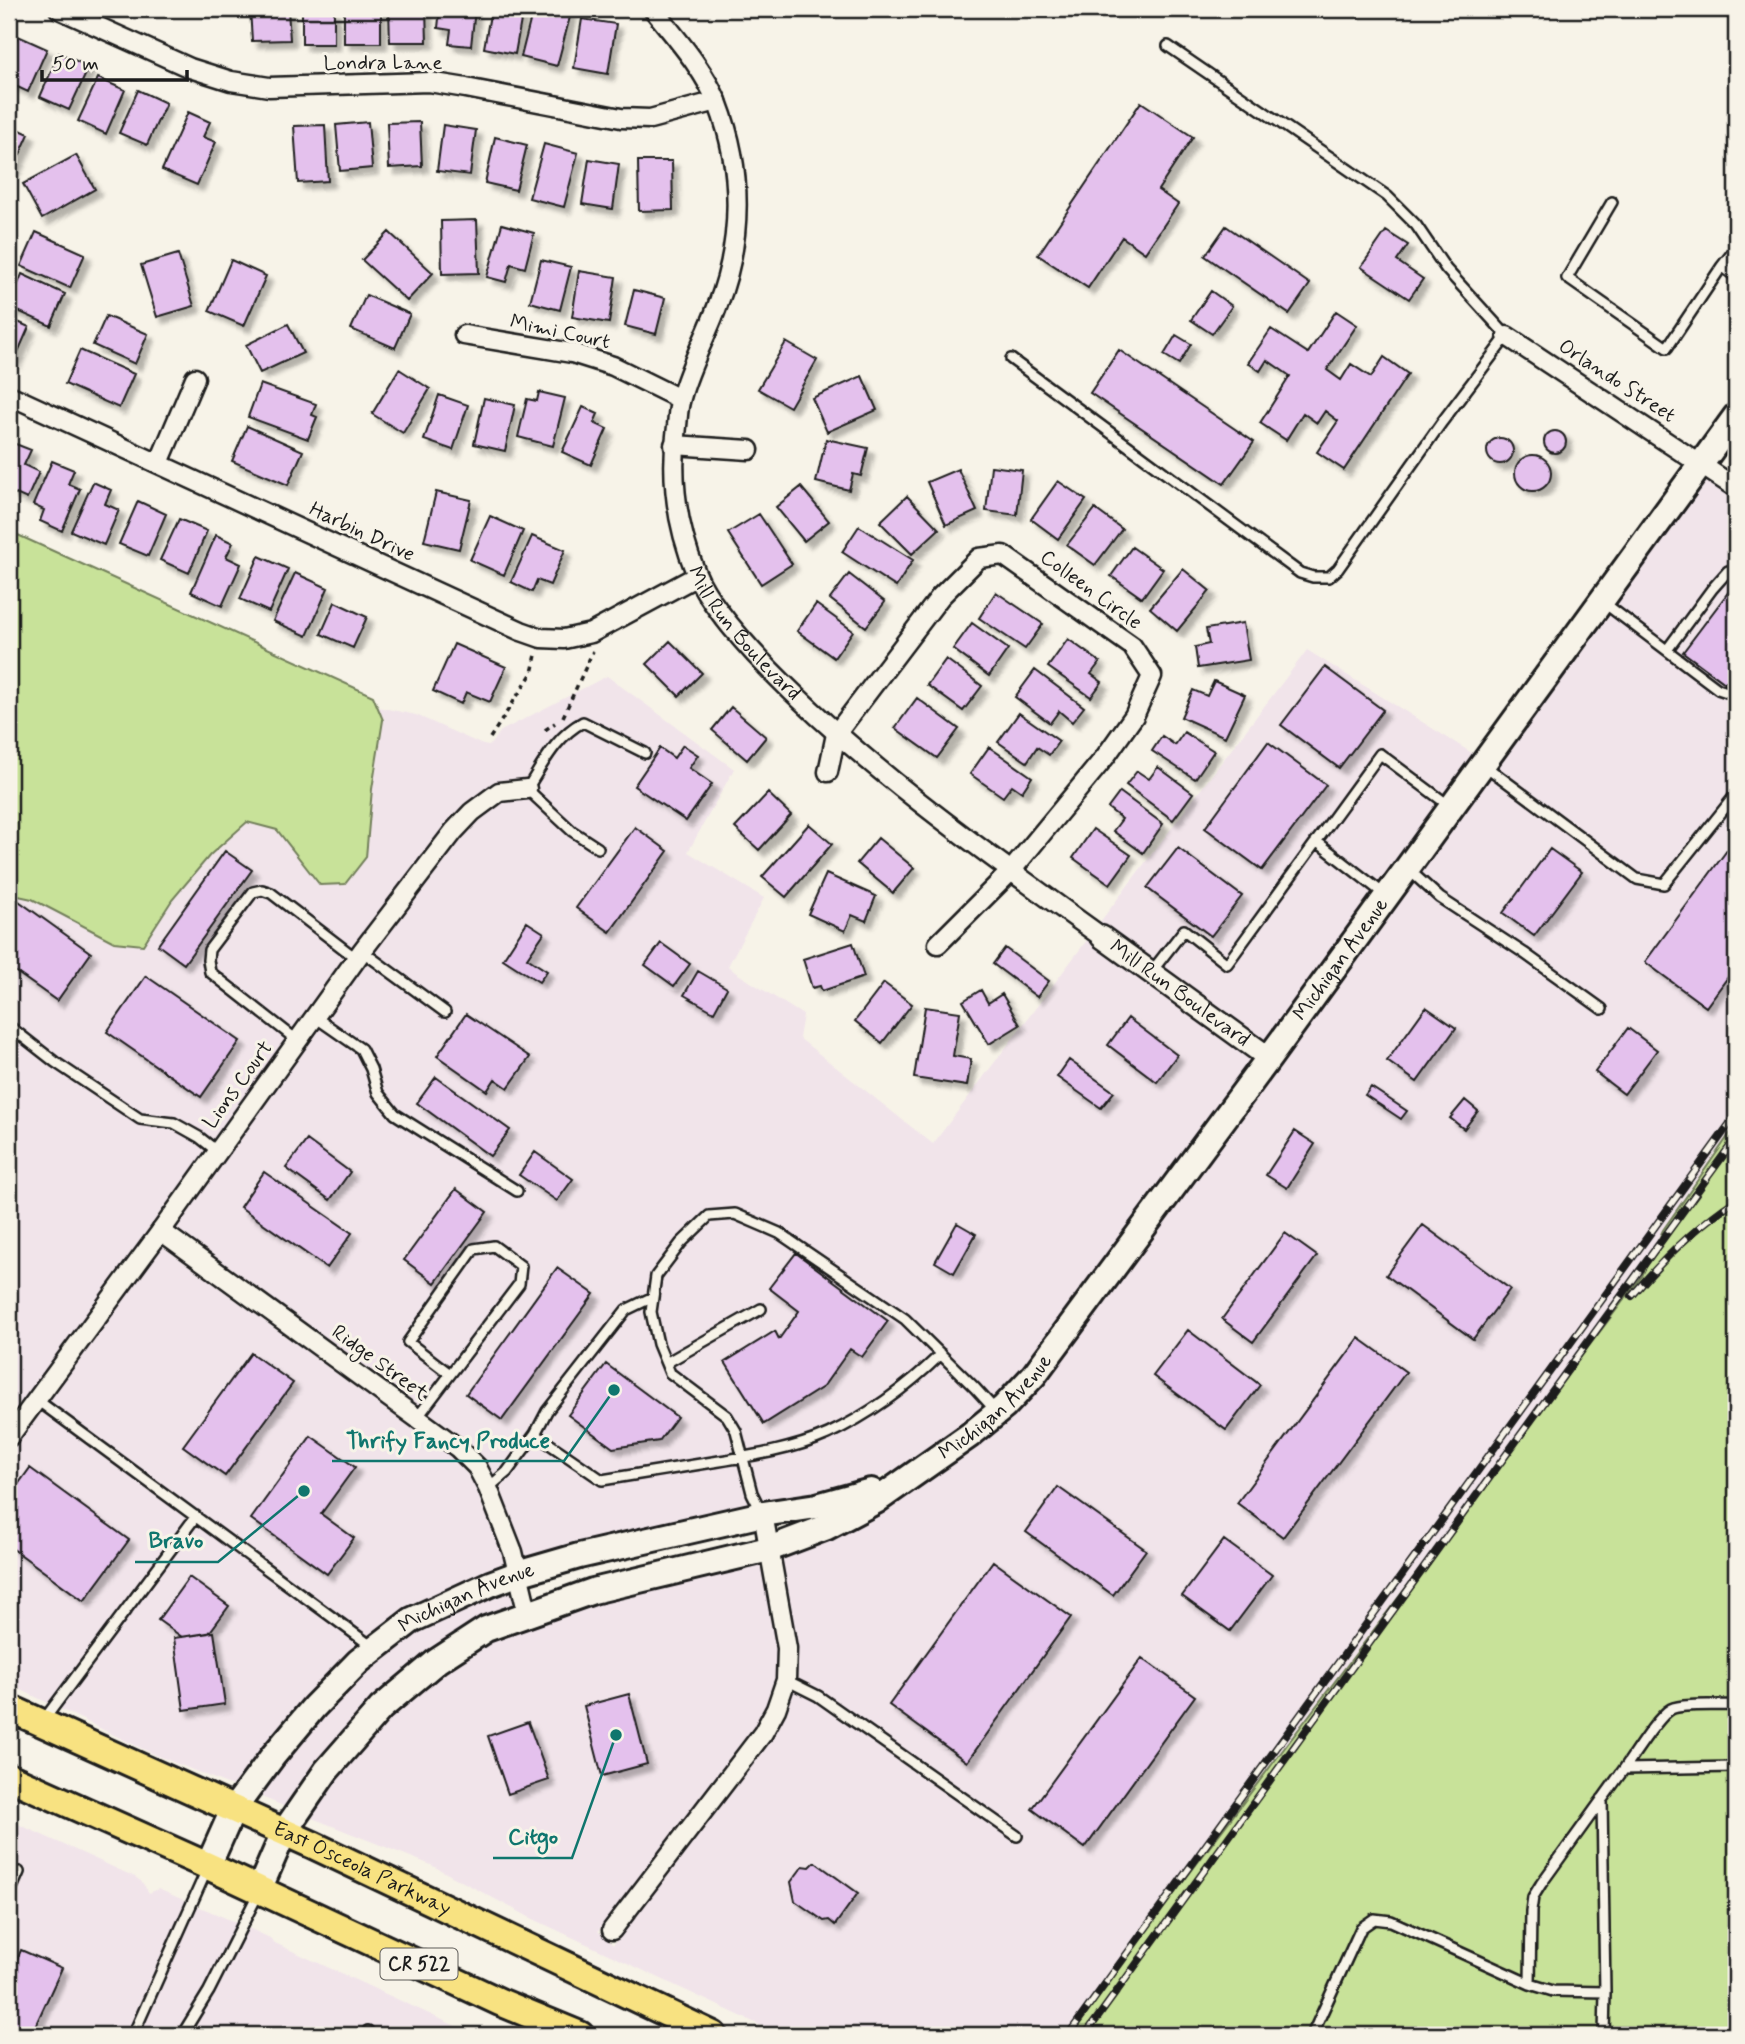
<svg xmlns="http://www.w3.org/2000/svg" width="1745" height="2044" viewBox="0 0 1745 2044" font-family="Mynerve,sans-serif">
  <style>
    .built { fill: #f1e4ea }
    .green { fill: #c8e299; stroke: #727f5a; stroke-width: 2 }
    .building { fill: #e4c1ed; stroke: #1c1c1c; stroke-width: 2; filter: url(#shadow) }
    .lines { fill: none; stroke-linecap: round; stroke-linejoin: round }
    .service-casing { stroke: #1c1c1c; stroke-width: 14 }
    .minor-casing { stroke: #1c1c1c; stroke-width: 23 }
    .tertiary-casing { stroke: #1c1c1c; stroke-width: 26 }
    .secondary-casing { stroke: #1c1c1c; stroke-width: 30 }
    .primary-casing { stroke: #1c1c1c; stroke-width: 32 }
    .path { stroke: #1c1c1c; stroke-width: 3.5; stroke-dasharray: 5 5; stroke-linecap: butt }
    .service { stroke: #f7f3e8; stroke-width: 9 }
    .minor { stroke: #f7f3e8; stroke-width: 18 }
    .tertiary { stroke: #f7f3e8; stroke-width: 21 }
    .secondary { stroke: #f7f3e8; stroke-width: 24 }
    .primary { stroke: #f8e281; stroke-width: 26 }
    .rail-casing { stroke: #1c1c1c; stroke-width: 8 }
    .rail { stroke: #f7f3e8; stroke-width: 5; stroke-dasharray: 16; stroke-linecap: butt }
    .labels { text-anchor: middle; dominant-baseline: central; stroke-width: 6; stroke-linejoin: round; paint-order: stroke }
    .shield { fill: #f7f3e8; stroke: #5e5c59; stroke-width: 2 }
    .shield-label { font-size: 19px; font-weight: bold; fill: #1c1c1c }
    .street-label { font-size: 21px; fill: #1c1c1c; stroke: #f7f3e8 }
    .leader { fill: none; stroke: #0f766e; stroke-width: 2.5 }
    .callout-dot { fill: #0f766e; stroke: #f7f3e8; stroke-width: 2.5 }
    .callout-label { font-size: 23px; text-anchor: middle; font-weight: bold; fill: #0f766e; stroke: #f7f3e8; stroke-width: 6; stroke-linejoin: round; paint-order: stroke }
  </style>
  <defs>
    <filter id="shadow"><feDropShadow dx="6" dy="6" stdDeviation="2" flood-color="#0004"/></filter>
  </defs>
  <rect width="100%" height="100%" fill="#f7f3e8"/>
  <filter id="ink" filterUnits="userSpaceOnUse"><feTurbulence type="fractalNoise" baseFrequency=".0143" numOctaves="2"/><feDisplacementMap in="SourceGraphic" scale="14" xChannelSelector="R" yChannelSelector="G"/><feConvolveMatrix kernelMatrix="1 2 1 2 8 2 1 2 1" color-interpolation-filters="sRGB"/></filter>
  <g filter="url(#ink)">
    <path class="built" d="M1702 479 1736 501V1125L1663 1230 1642 1276 1067 2035H781L529 1917 431 1865 307 1816 333 1778 388 1716 442 1670 489 1639 595 1601 761 1562 776 1650V1678L767 1705 755 1727 598 1931 613 1945 770 1739 786 1712 796 1679 797 1647 781 1556 927 1482V1479L975 1444Z
      M1307 650 1475 755 1267 1043 1100 922Z
      M607 676 734 769 688 852 764 898 728 966 735 972 803 1015 799 1038 933 1144 1087 940 1254 1061 1026 1368 997 1399 911 1465 871 1480 816 1495 525 1560 522 1547 497 1482 485 1460 476 1449 464 1438 176 1228 370 957 461 839 479 820 502 803 537 799V777L499 781 494 783 467 803 446 825 355 944 9 1421V1120L20 1106 9 1098V894L31 899 114 942 143 945 172 900 210 855 246 822 277 830 320 885 366 857 372 789 383 720 378 707 416 715 483 745 489 746 501 731Z
      M162 1246 451 1457 468 1475 474 1484 503 1557 505 1567 409 1610 237 1788 151 1753 9 1684V1455Z
      M510 1588 515 1608 481 1620 288 1808 257 1795 321 1715 365 1669 416 1630Z
      M9 1820 135 1877 142 1882 149 1893 158 1889 242 1925 270 1938 275 1943 475 2035H9Z"/>
    <path class="green" d="M9 531 373 696 383 720 372 789 366 857 345 884 320 885 277 830 247 822 210 855 172 900 143 945 114 942 32 899 9 894Z
      M1736 1125V2035H1067L1642 1276 1663 1230Z"/>
    <path class="building" d="M250 9H288L290 40 252 41Z
      M302 9H334V44H302Z
      M344 9H381V43H344Z
      M389 9H426L427 42H390Z
      M440 9H475L471 46 449 44 451 30 438 28Z
      M491 9H523L515 54 484 48Z
      M533 9H555L571 13 557 66 521 57Z
      M582 19 616 24 608 74 574 68Z
      M18 36 47 49 28 92 9 83V57Z
      M59 53 89 67 69 110 40 97Z
      M98 78 125 90 106 134 78 121Z
      M138 90 166 103 147 145 119 133Z
      M1141 102 1193 137 1158 190 1178 204 1145 253 1122 237 1088 288 1038 255Z
      M188 112 210 122 203 137 216 142 197 185 162 170Z
      M368 122 372 168 340 171 336 125Z
      M420 122 422 166 389 168 387 123Z
      M9 125 29 134 12 172 9 170Z
      M325 125 328 181 298 183 294 126Z
      M443 125 476 130 470 175 437 171Z
      M495 137 527 145 516 190 485 183Z
      M544 144 578 153 564 207 529 198Z
      M76 155 95 189 42 219 23 184Z
      M589 159 619 164 613 209 582 204Z
      M638 161H672L673 210 639 211Z
      M477 220 479 273 442 274 441 221Z
      M502 224 534 233 525 268 511 264 506 282 487 277Z
      M1226 226 1310 284 1289 314 1205 256Z
      M1386 231 1408 245 1397 261 1423 279 1409 299 1361 267Z
      M36 232 85 254 70 288 21 266Z
      M389 232 433 273 407 301 362 260Z
      M178 254 194 306 157 317 141 265Z
      M231 260 266 276 244 326 209 311Z
      M541 260 571 267 560 310 530 302Z
      M579 271 616 277 609 323 572 317Z
      M22 274 65 294 51 326 9 307Z
      M634 290 665 298 656 334 625 326Z
      M1211 291 1232 306 1212 334 1191 320Z
      M366 295 410 314 395 348 351 329Z
      M1336 311 1357 325 1327 370 1341 380 1351 364 1371 377 1384 357 1408 374 1344 470 1317 452 1338 421 1325 411 1317 423 1303 413 1286 440 1260 423 1290 376 1267 360 1260 371 1248 363 1271 329 1308 353Z
      M106 316 148 334 135 364 93 345Z
      M9 318 29 327 14 361 9 358Z
      M288 324 303 353 260 373 246 345Z
      M1176 335 1191 344 1179 364 1164 355Z
      M786 342 817 360 790 407 758 389Z
      M80 350 134 374 119 408 65 384Z
      M1119 350 1254 442 1224 484 1090 393Z
      M399 369 430 389 403 433 372 414Z
      M862 376 877 410 827 432 812 398Z
      M260 384 316 404 312 415 317 417 308 439 248 417Z
      M539 392 565 398 553 446 518 437 527 399 537 401Z
      M439 395 468 405 453 450 424 440Z
      M484 398 515 405 505 451 474 444Z
      M583 407 598 414 594 423 607 429 591 465 562 452Z
      M247 426 303 451 288 485 232 461Z
      M1544 442a11 11 0 1 1 22 0a11 11 0 1 1-22 0Z
      M1487 451a13 13 0 1 1 26 0a13 13 0 1 1-26 0Z
      M826 439 868 448 861 476 853 474 849 490 816 482Z
      M13 443 31 450 24 465 39 472 27 499 9 491V453Z
      M1515 473a18 18 0 1 1 36 0a18 18 0 1 1-36 0Z
      M52 461 74 470 68 484 80 489 62 531 40 521 44 510 33 505Z
      M991 466 1022 470 1017 515 986 511Z
      M958 469 977 511 946 525 927 482Z
      M1058 481 1086 500 1058 539 1031 519Z
      M93 482 111 490 105 504 119 510 104 545 71 531Z
      M801 487 829 521 804 541 776 507Z
      M436 492 471 500 459 549 424 541Z
      M907 496 939 529 912 554 880 522Z
      M138 501 166 514 148 556 119 544Z
      M1095 509 1122 529 1095 565 1067 545Z
      M759 514 792 564 761 584 728 533Z
      M490 516 523 531 504 575 470 560Z
      M179 519 207 531 189 573 160 560Z
      M859 526 913 560 896 587 842 552Z
      M216 535 233 543 226 557 241 564 222 606 191 592Z
      M532 536 565 550 550 585 537 580 532 592 511 582Z
      M1132 547 1163 569 1142 598 1111 576Z
      M259 556 288 569 269 612 240 599Z
      M1183 569 1210 591 1177 631 1150 608Z
      M295 573 328 588 307 636 273 621Z
      M849 574 885 602 866 627 830 599Z
      M1736 582V668L1725 683 1683 652Z
      M996 592 1043 624 1025 649 979 618Z
      M335 602 367 617 353 648 321 634Z
      M816 604 853 631 834 658 797 631Z
      M972 623 1008 649 989 676 953 649Z
      M1243 623 1249 660 1198 668 1195 647 1209 644 1206 629Z
      M1068 639 1100 662 1091 674 1102 682 1091 697 1048 667Z
      M670 641 702 673 679 696 647 664Z
      M454 644 506 667 490 702 466 692 461 704 433 691Z
      M946 659 982 686 963 711 927 685Z
      M1325 667 1383 710 1339 768 1281 725Z
      M1035 670 1084 707 1072 722 1059 711 1050 723 1015 697Z
      M1214 681 1245 695 1225 737 1181 717 1193 690 1207 696Z
      M917 698 959 729 937 758 895 728Z
      M731 707 766 737 747 760 712 730Z
      M1019 713 1059 741 1049 755 1037 747 1027 762 998 742Z
      M1184 732 1214 751 1195 779 1152 751 1162 736 1175 745Z
      M1268 742 1326 785 1262 870 1205 828Z
      M683 745 698 755 689 768 712 784 686 821 634 786 660 748 674 758Z
      M989 747 1032 777 1022 792 1012 785 1003 797 970 774Z
      M1158 767 1193 793 1173 820 1126 785 1137 771 1149 779Z
      M1120 792 1163 824 1143 853 1113 831 1122 819 1108 808Z
      M768 793 791 815 759 850 735 828Z
      M809 824 832 844 786 897 762 877Z
      M635 827 668 851 610 932 576 908Z
      M1093 829 1131 855 1110 884 1073 858Z
      M878 838 914 868 893 893 857 863Z
      M1736 838V966L1706 1007 1645 962Z
      M1178 848 1242 896 1211 936 1147 888Z
      M1550 849 1582 872 1534 936 1503 913Z
      M225 851 252 870 184 964 158 945Z
      M826 874 876 896 866 921 852 915 845 931 808 914Z
      M9 894 91 953 57 1001 9 967Z
      M527 922 544 933 527 958 547 971 539 982 503 959Z
      M661 943 690 964 674 986 645 965Z
      M853 943 864 977 822 991 820 986 812 988 803 959Z
      M1005 948 1049 981 1037 997 993 964Z
      M698 971 727 988 714 1012 684 995Z
      M146 976 240 1041 201 1097 107 1032Z
      M884 983 912 1004 882 1043 855 1021Z
      M981 990 988 1003 1002 994 1020 1025 989 1044 963 1001Z
      M925 1007 960 1012 953 1056 971 1059 967 1086 914 1078Z
      M1426 1007 1456 1028 1417 1082 1387 1061Z
      M466 1014 530 1057 508 1088 495 1079 487 1091 437 1056Z
      M1128 1018 1177 1055 1157 1082 1108 1045Z
      M1628 1028 1657 1050 1624 1094 1595 1072Z
      M1069 1060 1114 1092 1101 1108 1057 1077Z
      M436 1077 510 1130 490 1156 417 1103Z
      M1371 1087 1407 1111 1401 1119 1365 1095Z
      M1465 1100 1478 1111 1464 1129 1450 1118Z
      M1295 1131 1315 1144 1287 1188 1266 1175Z
      M307 1140 350 1172 330 1200 286 1168Z
      M535 1152 573 1179 557 1201 519 1175Z
      M264 1172 352 1233 327 1268 240 1207Z
      M456 1189 487 1212 435 1283 404 1260Z
      M957 1223 976 1234 954 1273 935 1262Z
      M1423 1225 1510 1289 1473 1339 1386 1275Z
      M1285 1233 1317 1256 1253 1342 1222 1319Z
      M796 1253 888 1321 862 1357 850 1349 823 1387 764 1424 725 1362 775 1331 779 1339 799 1311 769 1288Z
      M557 1268 594 1294 502 1420 466 1394Z
      M1188 1330 1260 1385 1226 1430 1153 1376Z
      M1359 1338 1406 1372 1283 1537 1237 1503Z
      M251 1353 293 1383 225 1476 183 1446Z
      M606 1364 677 1417 659 1441 613 1448 568 1415Z
      M311 1436 355 1467 321 1514 354 1538 327 1574 251 1519Z
      M30 1468 129 1540 84 1601 9 1546V1497Z
      M1058 1487 1146 1550 1113 1595 1026 1532Z
      M1224 1540 1272 1575 1230 1631 1182 1596Z
      M993 1561 1071 1617 967 1762 889 1705Z
      M189 1577 229 1606 209 1633 182 1637 158 1620Z
      M214 1632 225 1704 184 1710 174 1638Z
      M1142 1658 1195 1696 1085 1848 1032 1809Z
      M629 1694 647 1764 602 1776 584 1706Z
      M528 1722 549 1780 508 1794 488 1736Z
      M815 1862 858 1893 835 1925 829 1920 824 1921 795 1901 791 1882 803 1866 810 1867Z
      M21 1950 62 1968 31 2035H9V1978Z"/>
    <g class="lines">
      <defs>
        <path id="service" d="M1612 202 1567 278 1667 348 1722 266 1736 248
          M1722 266 1736 277
          M1011 359 1300 573 1313 577H1329L1338 569 1442 422 1507 336 1446 269 1416 225 1387 196 1168 46
          M1603 602 1718 689 1727 692 1736 688
          M1667 650 1712 589 1728 571 1736 569
          M1484 765 1637 879 1664 884 1736 794
          M1316 841 1384 894
          M598 848 572 831 527 789C543 764 556 736 583 722L645 753
          M1408 869 1440 898 1524 953 1602 1009
          M362 951 445 1012
          M1152 971 1184 930 1227 964 1380 754 1451 807
          M315 1017 361 1049 371 1069 378 1093 395 1114 517 1191
          M9 1026 55 1062 140 1119 174 1123 199 1137 218 1152
          M298 1041 210 972 208 960 209 950 253 892 262 890 271 893 357 959
          M666 1363 761 1309
          M37 1400 374 1648
          M417 1418 519 1284 521 1266 494 1246 474 1249 408 1342 450 1374
          M535 1434 547 1411 626 1310 653 1297
          M488 1488 507 1472 535 1434 602 1480C639 1474 676 1468 713 1462 751 1456 792 1450 828 1434 871 1414 907 1387 941 1354
          M761 1511 752 1493 736 1431 727 1416 670 1373 658 1344 651 1312 656 1276 681 1243 709 1216 735 1214 779 1233 905 1319 975 1388 996 1411
          M786 1680 818 1696 1017 1836
          M43 1721 196 1516
          M1624 1769C1634 1755 1658 1716 1671 1709 1682 1703 1722 1706 1736 1705
          M1602 1799 1605 1992 1553 1991 1530 1984 1531 1911 1533 1897 1541 1884 1624 1769 1736 1767
          M9 1895 19 1872
          M133 2035 208 1867
          M182 2035 209 1991 259 1892
          M366 2035 368 2031
          M1312 2035 1361 1928 1374 1919 1391 1921 1530 1984
          M1604 2035 1605 1992"/>
        <g id="minor">
          <path d="M59 9 190 68 231 81 269 87 429 82 466 88 621 118 650 119 717 101"/>
          <path id="s1" d="M653 9C676 38 704 69 718 104 743 169 743 241 717 307 706 337 689 367 681 398 678 407 678 417 677 426 670 476 677 527 696 573 709 605 746 645 769 669 869 771 987 854 1102 937"/>
          <path d="M464 335 572 353 613 366 680 399"/>
          <path d="M1507 336 1736 488"/>
          <path d="M9 395 521 631 541 638 564 639 591 633 697 576"/>
          <path d="M674 445 749 450"/>
          <path d="M159 463 195 378"/>
          <path d="M828 772 836 734 940 597 979 558 1003 555 1132 646 1152 676 1134 716 1105 757 1011 871 938 944"/>
          <path d="M161 1231 458 1448 477 1467 488 1488 513 1552 528 1615"/>
          <path d="M9 1437 161 1231 362 951 454 831 472 812 499 792 527 789"/>
          <path d="M612 1930 763 1733 776 1709 786 1680 787 1648 763 1514"/>
        </g>
        <g id="tertiary">
          <path id="s2" d="M1102 937 1269 1058"/>
        </g>
        <g id="secondary">
          <path id="s3" d="M208 1866 233 1810 273 1756 314 1707 359 1661 412 1620 490 1584 517 1574 579 1556 763 1514 817 1506 871 1491"/>
          <path id="s4" d="M259 1890 284 1832 326 1771 381 1708 437 1661 486 1629 593 1591 769 1549 827 1527 876 1501 970 1435 1004 1407 1034 1375 1269 1058 1736 416"/>
        </g>
        <g id="primary">
          <path id="s5" d="M9 1708 313 1845 713 2035"/>
          <path d="M9 1777 208 1866 500 2002 580 2035"/>
        </g>
      </defs>
      <use href="#service" class="service-casing"/>
      <use href="#minor" class="minor-casing"/>
      <use href="#tertiary" class="tertiary-casing"/>
      <use href="#secondary" class="secondary-casing"/>
      <use href="#primary" class="primary-casing"/>
      <path class="path" d="M563 717 593 651
        M545 730 555 723
        M490 738 532 673 536 655"/>
      <use href="#service" class="service"/>
      <use href="#minor" class="minor"/>
      <use href="#tertiary" class="tertiary"/>
      <use href="#secondary" class="secondary"/>
      <use href="#primary" class="primary"/>
      <defs>
        <path id="rail" d="M1632 1296C1663 1259 1696 1226 1736 1200
          M1068 2035 1736 1115
          M1085 2035 1736 1138"/>
      </defs>
      <use href="#rail" class="rail-casing"/>
      <use href="#rail" class="rail"/>
    </g>
  </g>
  <g class="labels">
    <rect class="shield" x="380.5" y="1948.5" width="77" height="31" rx="5"/>
    <g class="shield-label">
      <text x="419" y="1964">CR 522</text>
    </g>
    <g class="street-label">
      <text x="383" y="63">Londra Lane</text>
      <text transform="translate(560 332) rotate(12)">Mimi Court</text>
      <text transform="translate(1617 381) rotate(33)">Orlando Street</text>
      <text transform="translate(362 532) rotate(25)">Harbin Drive</text>
      <text transform="translate(1091 590) rotate(36)">Colleen Circle</text>
      <text stroke="none"><textPath href="#s1" startOffset="677">Mill Run Boulevard</textPath></text>
      <text stroke="none"><textPath href="#s4" startOffset="1484">Michigan Avenue</textPath></text>
      <text stroke="none"><textPath href="#s2" startOffset="96">Mill Run Boulevard</textPath></text>
      <text transform="translate(238 1085) rotate(-54)">Lions Court</text>
      <text transform="translate(380 1363) rotate(36)">Ridge Street</text>
      <text stroke="none"><textPath href="#s4" startOffset="917">Michigan Avenue</textPath></text>
      <text stroke="none"><textPath href="#s3" startOffset="383">Michigan Avenue</textPath></text>
      <text stroke="none"><textPath href="#s5" startOffset="388">East Osceola Parkway</textPath></text>
    </g>
  </g>
  <path class="leader" d="M614 1390L564 1461H332M304 1491L218 1562H135M616 1735L572 1858H493"/>
  <g class="callout-dot">
    <circle cx="614" cy="1390" r="7"/>
    <circle cx="304" cy="1491" r="7"/>
    <circle cx="616" cy="1735" r="7"/>
  </g>
  <g class="callout-label">
    <text x="448" y="1448">Thrify Fancy Produce</text>
    <text x="176" y="1548">Bravo</text>
    <text x="533" y="1844">Citgo</text>
  </g>
  <rect width="1745" height="2044" fill="none" stroke="#f7f3e8" stroke-width="35"/>
  <rect x="18" y="18" width="1710" height="2009" fill="none" stroke="#1c1c1c" stroke-width="2.5" filter="url(#ink)"/>
  <path d="M42 70v10h145v-10" fill="none" stroke="#1c1c1c" stroke-width="3.5"/>
  <text x="52" y="70" font-size="21" fill="#1c1c1c" stroke="#f7f3e8" stroke-width="5" paint-order="stroke">50 m</text>
</svg>
